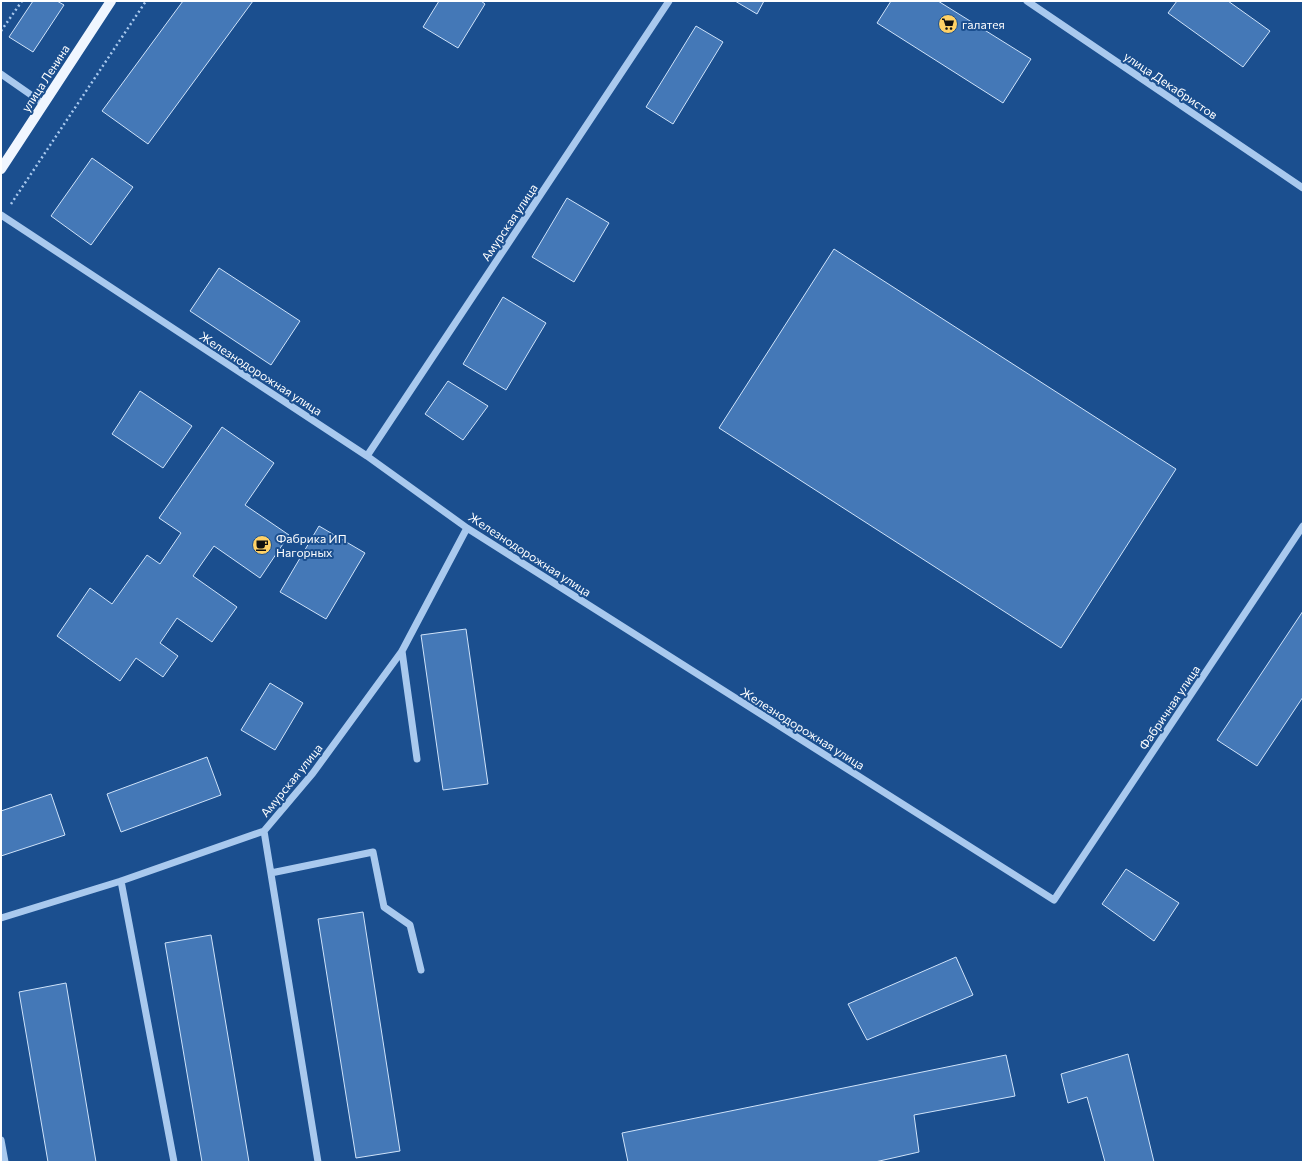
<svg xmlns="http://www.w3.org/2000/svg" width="1304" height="1163" viewBox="0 0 1304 1163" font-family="Commissioner,sans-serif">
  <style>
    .building { fill: #4478b7; stroke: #cfe3fa }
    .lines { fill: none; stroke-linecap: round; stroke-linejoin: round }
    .path { stroke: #a9c9ee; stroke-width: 2.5; stroke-dasharray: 2 3; stroke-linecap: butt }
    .minor { stroke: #a9c9ee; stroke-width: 7 }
    .major { stroke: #f0f6ff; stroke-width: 10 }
    .labels { text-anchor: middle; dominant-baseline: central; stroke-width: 4; stroke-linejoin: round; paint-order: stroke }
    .poi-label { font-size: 12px; fill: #fff; stroke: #1b4f8f; text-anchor: start }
    .street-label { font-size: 12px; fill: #fff; stroke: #1b4f8f }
  </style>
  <rect width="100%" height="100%" fill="#1b4f8f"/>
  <path class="building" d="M33 1H57L64 5 33 52 9 37Z
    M183 1H253L148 144 102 111Z
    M439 1H481L485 4 458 48 423 27Z
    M735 1H764L757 14Z
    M891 1H938L1031 59 1003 103 877 23Z
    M1177 1H1228L1270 31 1243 67 1168 13Z
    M696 26 723 42 673 124 646 107Z
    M92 158 133 187 91 245 51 216Z
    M567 198 609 223 574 282 532 257Z
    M834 249 1176 469 1061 648 719 428Z
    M219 268 300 321 271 365 190 311Z
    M503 297 546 323 506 390 463 364Z
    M448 381 488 406 463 440 425 414Z
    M140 391 192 426 163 468 112 434Z
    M222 427 274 463 245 505 289 535 260 578 214 546 193 576 237 607 212 642 177 618 160 643 178 656 163 677 136 658 120 681 57 636 90 588 112 604 147 555 160 564 181 533 159 518Z
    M319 526 365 553 326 619 280 592Z
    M1303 611V697L1257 766 1217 740Z
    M466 629 488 784 443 790 421 635Z
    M270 683 303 703 275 750 241 730Z
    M207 757 221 795 121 832 107 794Z
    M51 794 65 835 1 856V811Z
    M1126 869 1179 903 1154 941 1102 904Z
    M363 912 400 1151 356 1158 318 919Z
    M211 935 249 1162H202L165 943Z
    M956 957 973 995 867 1040 848 1004Z
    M66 983 96 1162H48L19 992Z
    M1128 1054 1154 1162H1105L1087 1097 1068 1103 1061 1074Z
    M1006 1055 1015 1096 914 1115 919 1152 875 1162H628L622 1133Z"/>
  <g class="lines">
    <path class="path" d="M1 31 22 1
      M11 204 146 1"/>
    <path class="minor" d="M1027 1 1303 188
      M1 74 44 104
      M1 215 367 456 467 528 1054 900 1303 526
      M367 456 669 1
      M402 651 417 759
      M264 831 318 1162
      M271 873 373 852 384 907 410 925 421 970
      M121 881 174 1162
      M1 918 121 881 264 831 313 773 402 651 467 528
      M1 1140 5 1162"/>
    <path class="major" d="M1 169 111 1"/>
  </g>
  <defs>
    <symbol id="supermarket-disc" viewBox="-11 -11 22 22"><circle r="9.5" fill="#ffd166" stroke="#1b4f8f"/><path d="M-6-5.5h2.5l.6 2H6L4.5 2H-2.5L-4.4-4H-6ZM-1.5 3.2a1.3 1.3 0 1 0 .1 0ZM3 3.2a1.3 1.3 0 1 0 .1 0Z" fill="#111"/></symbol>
    <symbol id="cafe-disc" viewBox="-11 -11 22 22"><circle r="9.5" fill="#ffd166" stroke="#1b4f8f"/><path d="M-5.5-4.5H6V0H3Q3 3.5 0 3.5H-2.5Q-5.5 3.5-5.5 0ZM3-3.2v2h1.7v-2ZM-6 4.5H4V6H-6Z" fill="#111"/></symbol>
  </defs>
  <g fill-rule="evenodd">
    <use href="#supermarket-disc" x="937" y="13" width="22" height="22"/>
    <use href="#cafe-disc" x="251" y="534" width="22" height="22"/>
  </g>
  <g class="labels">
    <g class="poi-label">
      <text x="962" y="24">галатея</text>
      <text x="276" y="538">Фабрика ИП<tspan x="276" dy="14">Нагорных</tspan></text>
    </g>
    <g class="street-label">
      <text transform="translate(45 78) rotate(-57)">улица Ленина</text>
      <text transform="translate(1171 85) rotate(34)">улица Декабристов</text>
      <text transform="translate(509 222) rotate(-56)">Амурская улица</text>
      <text transform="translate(261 373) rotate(33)">Железнодорожная улица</text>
      <text transform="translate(530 554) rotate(33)">Железнодорожная улица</text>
      <text transform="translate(1169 707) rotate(-56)">Фабричная улица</text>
      <text transform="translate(803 728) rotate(32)">Железнодорожная улица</text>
      <text transform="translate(291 780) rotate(-51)">Амурская улица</text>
    </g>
  </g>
  <rect width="1304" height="1163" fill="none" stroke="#ffffff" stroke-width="4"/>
</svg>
